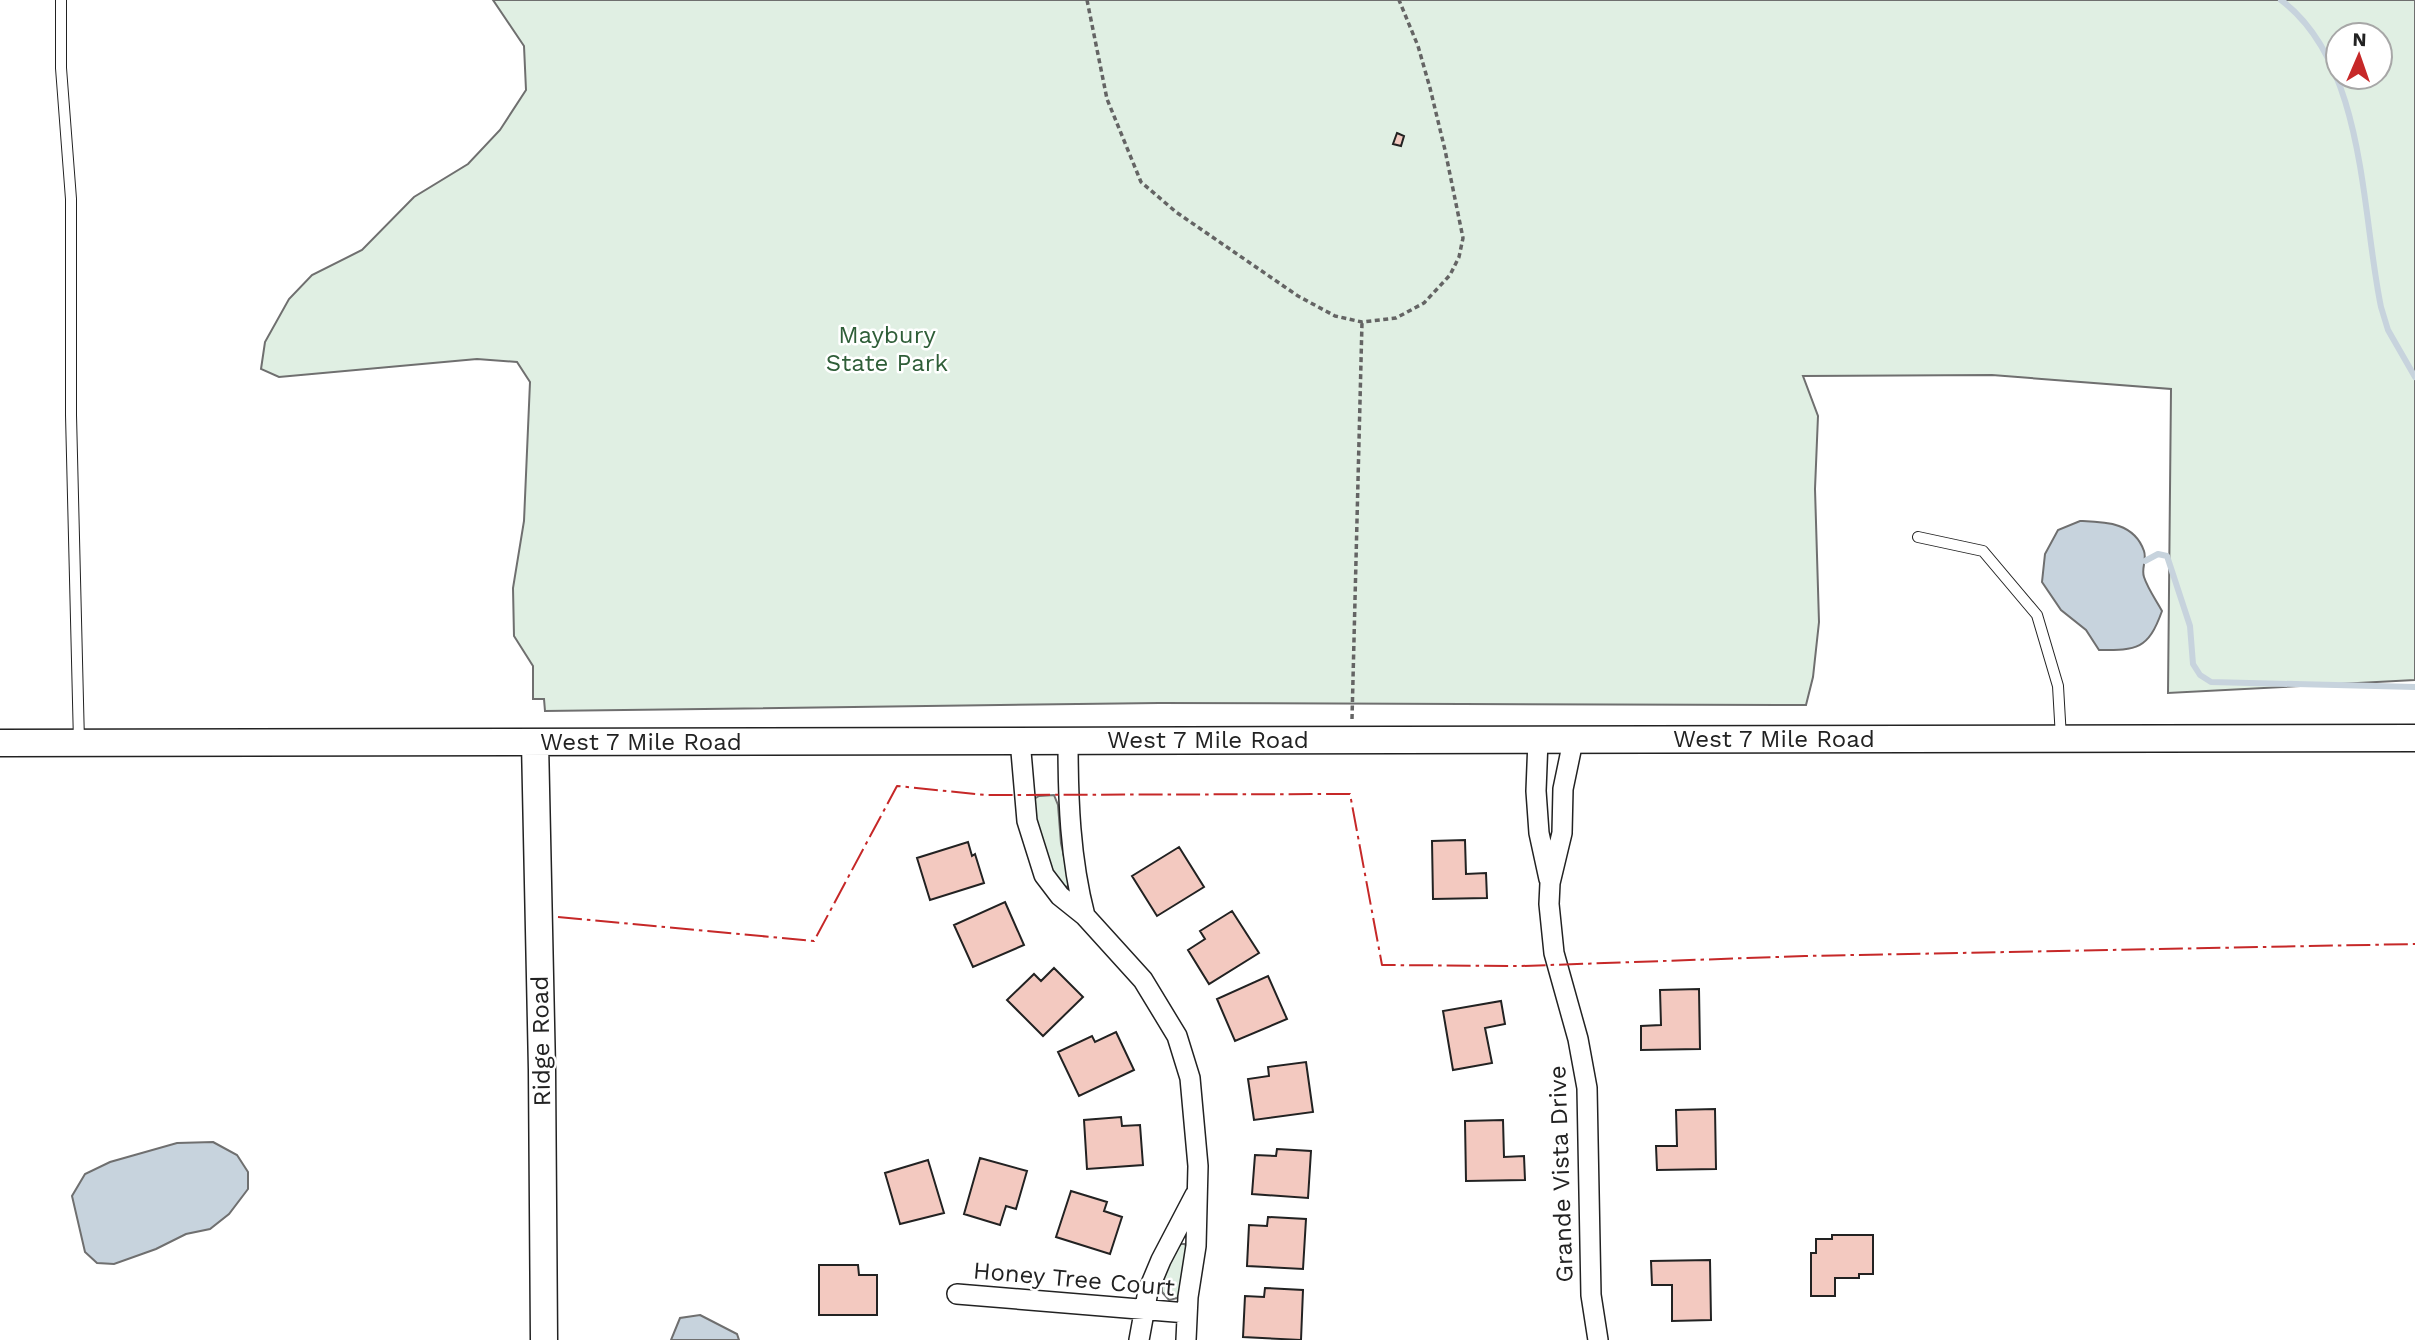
<svg xmlns="http://www.w3.org/2000/svg" width="2415" height="1340" viewBox="0 0 2415 1340" font-family="'Work Sans',sans-serif">
  <style>
    .green { fill: #e0efe3; stroke: #6f6f6f; stroke-width: 2; fill-rule: evenodd }
    .water { fill: #c7d3dd; stroke: #6f6f6f; stroke-width: 2 }
    .lines { fill: none; stroke-linecap: round; stroke-linejoin: round }
    .stream { stroke: #c7d3dd; stroke-width: 6 }
    .building { fill: #f3c9c0; stroke: #222; stroke-width: 2 }
    .lane-casing { stroke: #222; stroke-width: 12 }
    .street-casing { stroke: #222; stroke-width: 22 }
    .secondary-casing { stroke: #222; stroke-width: 29 }
    .path { stroke: #646464; stroke-width: 3.5; stroke-dasharray: 5 3.5; stroke-linecap: butt }
    .lane { stroke: #fff; stroke-width: 10 }
    .street { stroke: #fff; stroke-width: 19 }
    .secondary { stroke: #fff; stroke-width: 26 }
    .power { stroke: #c62828; stroke-width: 2; stroke-dasharray: 24 5 3.5 5; stroke-linecap: butt }
    .labels { text-anchor: middle; dominant-baseline: central; stroke-width: 5; stroke-linejoin: round; paint-order: stroke }
    .park-label { font-size: 24px; fill: #2f5e38; stroke: #fff }
    .street-label { font-size: 24px; fill: #222; stroke: #fff }
  </style>
  <rect width="100%" height="100%" fill="#fff"/>
  <path class="green" d="M493 0H2415V680L2168 693 2171 389 1992 375 1803 376 1818 416 1815 489 1819 622 1813 677 1806 705 1159 703 545 711 544 699H533V666L514 636 513 588 524 521 530 382 517 362 477 359 279 377 261 369 265 342 289 299 312 275 362 250 414 197 468 164 500 130 526 90 524 46ZM2338 35H2380V77H2338Z
    M1054 795 1058 805 1061 843 1070 884 1064 889C1047 866 1032 828 1034 799L1039 796Z
    M1181 1244H1185L1187 1248 1180 1294 1177 1298 1169 1300 1162 1292C1161 1278 1171 1253 1181 1244Z"/>
  <path class="water" d="M2080 521C2105 522 2134 522 2144 551 2147 560 2141 569 2144 577 2148 589 2156 600 2162 611 2148 650 2137 650 2099 650L2086 630 2061 610 2042 582 2045 554 2058 530Z
    M213 1142 237 1155 248 1172V1189L229 1214 210 1229 186 1234 156 1249 114 1264 97 1263 85 1252 72 1196 85 1174 110 1162 177 1143Z
    M700 1315 737 1334 739 1340H671L680 1318Z"/>
  <g class="lines">
    <path class="stream" d="M2281 0C2366 64 2361 211 2381 307L2388 330 2415 377
      M2145 561 2158 554 2167 556 2190 626 2193 664 2200 675 2211 682 2415 687"/>
  </g>
  <path class="building" d="M1397 133 1404 136 1401 146 1393 144Z
    M1465 840 1466 874 1486 873 1487 898 1433 899 1432 841Z
    M968 842 972 856 975 854 984 883 930 900 917 858Z
    M1179 847 1204 887 1157 916 1132 876Z
    M1005 902 1024 945 973 967 954 925Z
    M1232 911 1259 953 1209 984 1188 950 1205 939 1200 931Z
    M1054 968 1083 997 1043 1036 1007 1000 1034 974 1041 981Z
    M1268 976 1287 1019 1235 1041 1217 999Z
    M1699 989 1700 1049 1641 1050V1026L1661 1025 1660 990Z
    M1501 1001 1505 1024 1485 1028 1492 1063 1453 1070 1443 1011Z
    M1116 1032 1134 1070 1079 1096 1058 1052 1092 1036 1095 1042Z
    M1306 1062 1313 1112 1254 1120 1248 1079 1269 1076 1268 1067Z
    M1715 1109 1716 1169 1657 1170 1656 1146H1677L1676 1110Z
    M1121 1117 1122 1126 1140 1125 1143 1165 1087 1169 1084 1120Z
    M1503 1120 1504 1157 1524 1156 1525 1180 1466 1181 1465 1121Z
    M1277 1149 1311 1151 1308 1198 1252 1194 1255 1155 1276 1156Z
    M980 1158 1027 1171 1016 1209 1006 1206 1000 1225 964 1214Z
    M928 1160 944 1213 900 1224 885 1173Z
    M1071 1191 1107 1202 1104 1211 1122 1217 1110 1254 1056 1237Z
    M1268 1217 1306 1219 1303 1269 1247 1266 1249 1225 1267 1226Z
    M1832 1235H1873V1274H1859V1278H1835V1296H1811V1253H1816V1239H1832Z
    M1710 1260 1711 1320 1672 1321V1285H1652L1651 1261Z
    M819 1265H858L859 1275H877V1315H819Z
    M1265 1288 1303 1290 1301 1340 1243 1337 1245 1296 1264 1297Z"/>
  <g class="lines">
    <defs>
      <path id="lane" d="M61 0V68L71 199V415L79 742
        M1918 537 1983 551 2037 615 2058 686 2061 738"/>
      <path id="street" d="M1020 740 1027 821 1044 875 1060 896 1085 916 1143 980 1177 1036 1190 1078 1198 1166 1196 1246 1188 1297 1186 1340
        M1068 740C1068 800 1070 858 1085 916
        M1538 740 1536 791 1539 833 1549 879
        M1573 741 1563 789 1562 833 1550 883 1549 904 1554 953 1578 1039 1587 1088 1591 1295 1598 1340
        M957 1294 1187 1313
        M1139 1340 1148 1291 1161 1260 1195 1195"/>
      <path id="secondary" d="M535 742 542 1070 544 1340
        M0 743 2415 738"/>
    </defs>
    <use href="#lane" class="lane-casing"/>
    <use href="#street" class="street-casing"/>
    <use href="#secondary" class="secondary-casing"/>
    <path class="path" d="M1087 0 1107 99 1141 182 1176 212 1298 296 1335 316 1362 322 1396 318 1424 303 1450 275 1459 257 1463 238 1445 150 1430 88 1418 46 1399 0
      M1352 719 1362 322"/>
    <use href="#lane" class="lane"/>
    <use href="#street" class="street"/>
    <use href="#secondary" class="secondary"/>
    <path class="power" d="M558 917 814 941 897 786 986 795 1350 794 1382 965 1521 966 1805 956 2415 944"/>
  </g>
  <g class="labels">
    <g class="park-label">
      <text x="887" y="335">Maybury<tspan x="887" dy="28">State Park</tspan></text>
    </g>
    <g class="street-label">
      <text x="1774" y="739">West 7 Mile Road</text>
      <text x="1208" y="740">West 7 Mile Road</text>
      <text x="641" y="742">West 7 Mile Road</text>
      <text transform="translate(541 1041) rotate(-91)">Ridge Road</text>
      <text transform="translate(1561 1174) rotate(-92)">Grande Vista Drive</text>
      <text transform="translate(1074 1279) rotate(5)">Honey Tree Court</text>
    </g>
  </g>
  <g transform="translate(2359 56) rotate(2)"><circle r="33" fill="#ffffff" stroke="#a7a7a7" stroke-width="2"/>
  <path d="M0-5L12 26L0 18L-12 26Z" fill="#c62828"/>
  <text y="-10" font-size="19" font-weight="bold" text-anchor="middle" fill="#222222">N</text>
  </g>
</svg>
